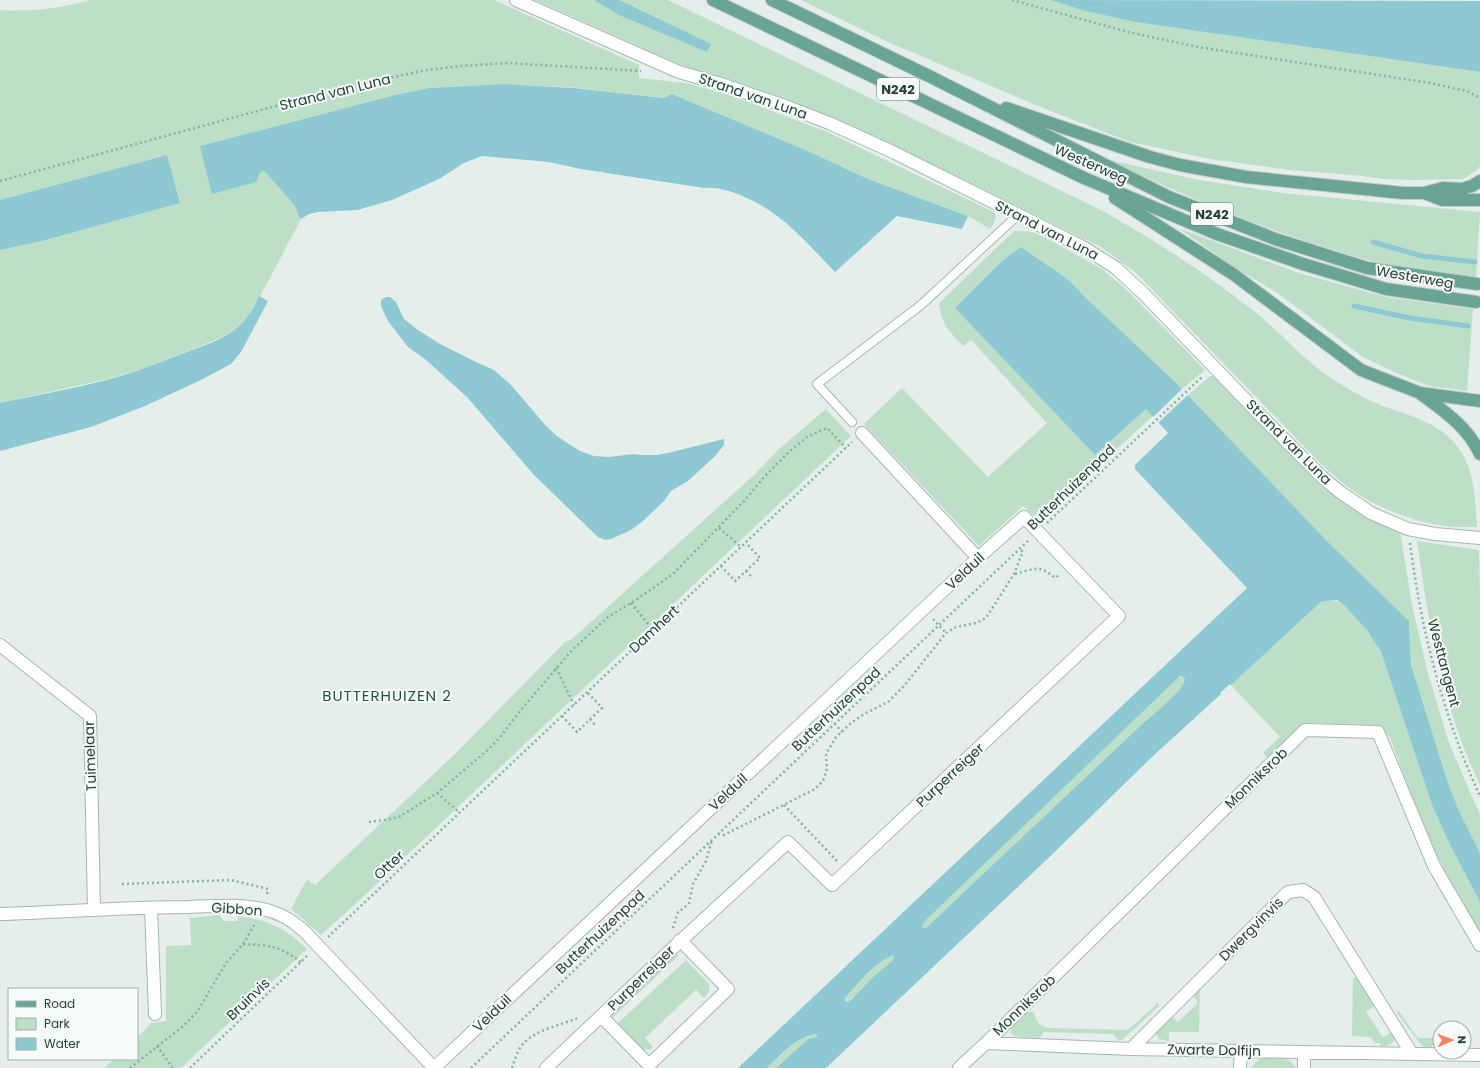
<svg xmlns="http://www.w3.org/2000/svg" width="1480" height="1068" viewBox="0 0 1480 1068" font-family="Poppins,sans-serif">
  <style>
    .green { fill: #bedfc7 }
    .water { fill: #8dc8d3; fill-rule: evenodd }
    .pier { fill: #e5eeea }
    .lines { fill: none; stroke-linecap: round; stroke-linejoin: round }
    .stream { stroke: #8dc8d3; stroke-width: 5 }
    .service-casing { stroke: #a7b6b1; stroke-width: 10 }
    .minor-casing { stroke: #a7b6b1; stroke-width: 14 }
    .primary-casing { stroke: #c1cac8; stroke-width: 14 }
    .path { stroke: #85b2a4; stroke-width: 2.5; stroke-dasharray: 2 3; stroke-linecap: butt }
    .service { stroke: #fff; stroke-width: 8 }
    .minor { stroke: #fff; stroke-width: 12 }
    .primary { stroke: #69a495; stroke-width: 12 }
    .labels { text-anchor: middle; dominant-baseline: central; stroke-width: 4; stroke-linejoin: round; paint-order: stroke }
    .shield { fill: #f6faf8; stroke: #627872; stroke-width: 1 }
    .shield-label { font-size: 13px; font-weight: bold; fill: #234039 }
    .street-label { font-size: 14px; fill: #234039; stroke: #f6faf8 }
    .neighbourhood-label { font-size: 15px; letter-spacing: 1px; fill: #1f5346; stroke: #f6faf8 }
  </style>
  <rect width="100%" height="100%" fill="#e5eeea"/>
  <path class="green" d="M91 0H494L639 65V78L686 83 727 94 825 131 994 212 996 217 994 223 990 229 968 216 868 179 810 152 672 94 665 98 570 87 505 84 429 88 395 95 200 146 260 172 264 171C273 183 284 193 294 205 297 209 297 215 301 219L255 306 247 318 228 335 142 369 107 379 0 403V250L42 241 180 203 167 155 0 200V10C31 12 61 8 91 0Z
    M535 0H668L1101 210C1156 241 1211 276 1260 316 1283 335 1303 359 1328 376 1340 384 1360 396 1373 402 1397 412 1430 419 1449 437 1475 462 1475 494 1477 527 1469 527 1461 527 1453 527 1422 524 1383 511 1358 494 1344 485 1332 474 1320 463L1136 273 1101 247 897 148 828 116 679 64Z
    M801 0H1050L1085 11 1135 22 1480 72V166L1476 171 1463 179 1413 180 1382 179 1363 176 1290 170 1210 159 1130 142 1038 106 888 42Z
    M1109 160 1199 180 1283 193 1480 212 1476 277C1440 273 1403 269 1368 260 1278 236 1193 200 1109 160Z
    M1178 228 1299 273 1386 297 1473 309 1467 391 1429 386 1394 372 1363 357 1279 294 1239 270Z
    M1014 231 1033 232 1050 240 1102 269 1128 291 1205 370 1181 390 1086 298 1069 280 1021 247 1003 260 956 308 1095 455 1146 409 1153 416 1038 520 1023 506 979 546 864 424 902 388 988 477 1047 423 971 340 963 346C949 331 941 323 939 303Z
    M1210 376H1213L1321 486C1346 505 1371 519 1400 531L1412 605 1427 670 1449 743 1480 815V853L1459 811 1448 783 1411 665 1409 621 1325 539 1187 396Z
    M826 409 851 436 351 908 321 935 291 909 307 879 315 885 455 754 565 642 572 639 754 475 781 447Z
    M1417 541 1479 550 1480 597V785C1444 711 1428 622 1417 541Z
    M1331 600C1350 601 1373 636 1381 652L1432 805 1450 845 1480 902V934L1447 876 1448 874 1445 872C1424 828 1407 784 1390 738L1382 728 1375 725 1310 723 1306 725 1270 760 1263 753 1280 737 1231 685 1317 606 1323 601Z
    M1180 676H1182L1185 679V684L1164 705 1148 718 926 928 923 929 922 926 925 921Z
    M219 915 224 921H238V916C268 920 284 927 307 949L181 1068H104L115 1059H137V1038L151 1023 166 1021V946L191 945 190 918Z
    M679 955 611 1019 612 1013 672 956Z
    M894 955 893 960 871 979 851 1000 848 1002 845 1000V998C859 983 874 962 894 955Z
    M686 960 709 984C710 991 708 994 704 998L696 990 645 1038 653 1047 651 1049 640 1050 616 1025Z
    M1353 978H1358L1376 1005 1366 1012 1383 1037 1393 1031 1395 1038C1392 1045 1388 1046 1380 1046V1043H1376L1370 1037 1352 1036Z
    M1200 984 1199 1032H1169V1041L1159 1039 1155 1032 1169 1014 1178 1022 1197 1004V1000L1191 993Z
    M1158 1003 1159 1006 1122 1040H1118L1113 1034 1044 1032 1039 1038C1024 1037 998 1040 1018 1018L1020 1019 1024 1015V1012H1034C1036 1022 1039 1026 1049 1028L1128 1030Z
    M1398 1010 1418 1038H1440V1042H1436L1430 1048 1422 1046 1397 1013Z
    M816 1034 817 1037 808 1039 776 1068H767C782 1055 797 1037 816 1034Z
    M1266 1057C1278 1057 1289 1056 1296 1068H1251L1258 1060Z"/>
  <path class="water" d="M594 0H619L711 44 707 52 619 15Z
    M1050 0 1480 1V72L1135 22 1085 11Z
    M505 84 574 88 664 98 672 94 810 152 868 179 968 216 962 229 897 216 835 272C805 241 781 211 740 195 727 190 717 187 704 188L581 169 549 162 482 156 464 163 439 179 392 200 357 210 318 212 309 214 301 219C297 215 297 209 294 205 284 193 274 183 264 171L260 172 256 182 212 194 200 146 395 95 429 88Z
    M167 155 180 203 42 241 0 250V200Z
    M1021 247 1069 280 1086 298 1176 383 1325 539 1409 621 1411 665 1448 783 1459 811 1480 853V902L1450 845 1432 805 1381 652 1368 631 1344 605 1337 600H1331L1321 602 1231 685 1230 684 1220 693 1221 694 1153 756 1039 867 826 1068H776L808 1039 817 1037 816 1034C796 1037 781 1055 767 1068H738L1247 588 1135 469V465L1168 433 1146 409 1095 455 955 308 1003 260ZM1180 676H1182L1185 679C1185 689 1151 716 1142 724 1070 792 998 860 926 928H923L922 926 925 921ZM894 955 893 960 871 979 851 1000 848 1002 845 1001V998C859 983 874 962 894 955Z
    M259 296 268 301 241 352 231 364 201 380 145 406 91 427 0 451V403C47 393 96 385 142 369 156 364 170 358 184 353 199 347 216 342 229 334 243 324 253 312 259 296Z
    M386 297H390L396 302 404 319 418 330 440 344 474 361 494 370 511 385 546 426 558 437 580 451 594 456 609 457 633 454 641 455H657L672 452 724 439V445L715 456 688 481 671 491 664 501 643 521 631 530 611 539 605 540 598 537 534 475 467 397 425 359 408 347 388 321 381 306V300Z"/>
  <path class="pier" d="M1183 388 1189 394 1157 424 1152 418Z"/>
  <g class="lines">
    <path class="stream" d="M1373 242 1422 256 1475 262
      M1354 306 1410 318 1468 326"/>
    <defs>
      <path id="service" d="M852 422 817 384 921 305 1018 215"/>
      <path id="minor" d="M516 0 679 72 721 84 785 106 829 123 895 153 1083 247 1116 268 1145 295 1262 417 1322 477 1340 492 1371 513 1408 529 1435 534 1480 538
        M862 433 978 558
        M0 645 90 716 94 910
        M151 908 155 1014
        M0 914C63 912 126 907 189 907 213 906 238 904 262 909 278 912 292 920 304 931L434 1068
        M601 1016 649 1065 728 989 680 940
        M986 1043 1305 730 1378 732 1434 866 1480 945
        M1131 1049 1288 892 1303 890 1314 897 1412 1054
        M434 1068 978 558 1024 517 1119 616 832 885 788 842 675 946 546 1068
        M959 1068 986 1043 1131 1049 1480 1055
        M1240 1068 1241 1051
        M1304 1068V1052"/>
      <path id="primary" d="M713 0 1084 178 1217 234 1303 264 1386 289 1476 302
        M772 0 929 76 1169 197 1275 239 1367 268 1477 284
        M1006 108 1150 157 1180 165 1246 177 1403 193H1424L1443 188 1462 189 1472 186 1480 181
        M1424 193 1442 200H1480
        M1115 198 1233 274 1361 370 1420 393 1480 401
        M1421 394C1444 411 1468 427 1480 454"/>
    </defs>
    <use href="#service" class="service-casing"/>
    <use href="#minor" class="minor-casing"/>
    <use href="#primary" class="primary-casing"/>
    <path class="path" d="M1012 0 1128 32 1198 47 1430 83 1467 91 1480 98
      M0 181 342 88 427 70 461 66 507 63 641 71
      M1047 523 1203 376
      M719 528 741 547
      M1410 543C1421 630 1443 716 1480 796
      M721 566 735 581 760 558 746 543
      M746 571 752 577
      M1015 574C1034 569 1039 564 1055 578L1060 574
      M631 603 653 630
      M933 619 946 633
      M556 668 574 705
      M562 716 577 732 602 708 587 692
      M828 716 842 732
      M590 719 595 725
      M437 793 459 812
      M784 805 837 861
      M369 822 384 820 399 817 437 793 490 748 501 736 520 711 573 649 608 617 636 600 673 574 745 500 765 476 790 451 807 437 827 428 846 448
      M718 834 724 835 815 789 823 781 827 769 826 754 836 737 851 723 864 714 888 702 904 686 946 633 956 627 976 623 986 618 1014 574 1021 556 1023 552 1020 549
      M122 884 231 880 268 889 267 897
      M673 928 678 912 684 908 689 903 693 884 706 861 712 840
      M328 937 852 442
      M243 944C270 945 279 946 301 962
      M157 1046 173 1068
      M130 1068 182 1027 197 1012 226 963 243 944 256 922
      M190 1068 308 955
      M471 1068 1029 540
      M512 1068C515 1060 517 1051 522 1045 534 1030 561 1025 578 1018"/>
    <use href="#service" class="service"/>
    <use href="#minor" class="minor"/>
    <use href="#primary" class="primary"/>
  </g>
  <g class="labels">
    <g class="shield">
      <rect x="877" y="78" width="42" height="22" rx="3"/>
      <rect x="1191" y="203" width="42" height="22" rx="3"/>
    </g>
    <g class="shield-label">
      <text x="898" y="89">N242</text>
      <text x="1212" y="214">N242</text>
    </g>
    <g class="street-label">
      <text transform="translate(335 92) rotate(-14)">Strand van Luna</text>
      <text transform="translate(753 96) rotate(19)">Strand van Luna</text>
      <text transform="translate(1091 164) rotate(24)">Westerweg</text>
      <text transform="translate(1047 230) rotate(27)">Strand van Luna</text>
      <text transform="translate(1415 277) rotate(10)">Westerweg</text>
      <text transform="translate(1289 442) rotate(45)">Strand van Luna</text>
      <text transform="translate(1071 487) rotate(-44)">Butterhuizenpad</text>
      <text transform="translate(965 571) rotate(-43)">Velduil</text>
      <text transform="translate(654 629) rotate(-43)">Damhert</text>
      <text transform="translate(1444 663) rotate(75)">Westtangent</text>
      <text transform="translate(836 709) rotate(-43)">Butterhuizenpad</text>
      <text transform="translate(90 756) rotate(-92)">Tuimelaar</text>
      <text transform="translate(950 775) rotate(-43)">Purperreiger</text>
      <text transform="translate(1256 778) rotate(-44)">Monniksrob</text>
      <text transform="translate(728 792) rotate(-43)">Velduil</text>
      <text transform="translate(389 865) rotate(-43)">Otter</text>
      <text transform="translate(237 909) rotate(4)">Gibbon</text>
      <text transform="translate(1251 929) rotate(-45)">Dwergvinvis</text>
      <text transform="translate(600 932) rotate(-43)">Butterhuizenpad</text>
      <text transform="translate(641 978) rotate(-44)">Purperreiger</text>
      <text transform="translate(248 999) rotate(-44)">Bruinvis</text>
      <text transform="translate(1024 1005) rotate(-44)">Monniksrob</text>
      <text transform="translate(492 1013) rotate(-44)">Velduil</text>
      <text transform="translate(1214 1050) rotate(1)">Zwarte Dolfijn</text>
    </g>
    <g class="neighbourhood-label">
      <text x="387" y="695">BUTTERHUIZEN 2</text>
    </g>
  </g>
  <rect x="8" y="988" width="130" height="72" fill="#f6faf8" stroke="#a2b0ac"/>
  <rect x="16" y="1001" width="20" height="6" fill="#69a495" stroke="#a2b0ac"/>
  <text x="44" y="1008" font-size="12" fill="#234039">Road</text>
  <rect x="16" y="1018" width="20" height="12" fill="#bedfc7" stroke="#a2b0ac"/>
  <text x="44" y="1028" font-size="12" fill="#234039">Park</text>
  <rect x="16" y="1038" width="20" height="12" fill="#8dc8d3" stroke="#a2b0ac"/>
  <text x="44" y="1048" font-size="12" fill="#234039">Water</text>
  <g transform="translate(1452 1040) rotate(88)"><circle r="19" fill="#f6faf8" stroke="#a2b0ac"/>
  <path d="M0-3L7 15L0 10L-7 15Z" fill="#f3835e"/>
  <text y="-6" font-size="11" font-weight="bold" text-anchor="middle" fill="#234039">N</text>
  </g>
</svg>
